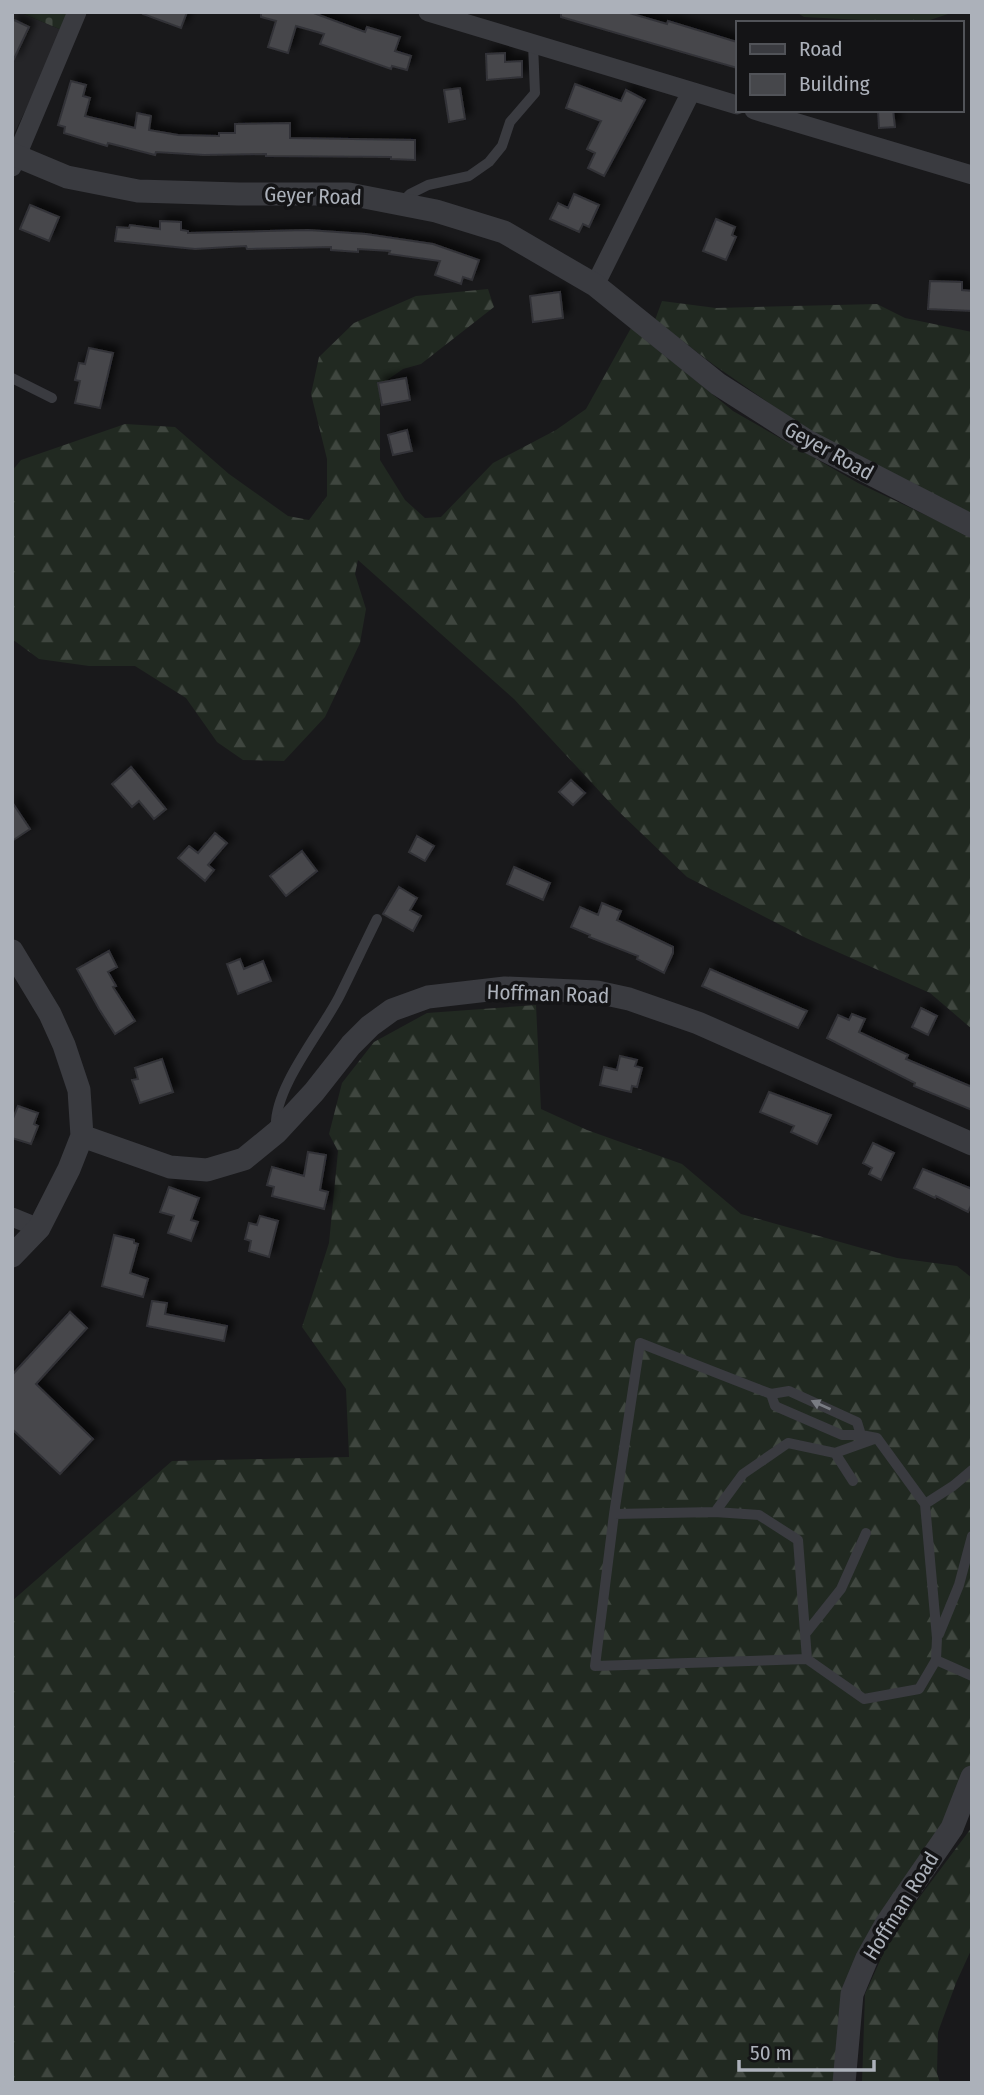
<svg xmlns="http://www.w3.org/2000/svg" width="984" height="2095" viewBox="0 0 984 2095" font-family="'Fira Sans Condensed',sans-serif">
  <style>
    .built { fill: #252528 }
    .forest { fill: url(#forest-firs) }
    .cemetery { fill: url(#cemetery-stones) }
    .building { fill: #46474b; stroke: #333337; stroke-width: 2; filter: url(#shadow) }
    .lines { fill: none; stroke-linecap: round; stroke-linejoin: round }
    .service { stroke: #3a3b40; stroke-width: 10 }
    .minor { stroke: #3a3b40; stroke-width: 19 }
    .tertiary { stroke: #3a3b40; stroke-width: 23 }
    .oneway { fill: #797c83 }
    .labels { text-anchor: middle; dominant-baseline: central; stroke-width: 7; stroke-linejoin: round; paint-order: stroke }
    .street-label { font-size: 21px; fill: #acb1ba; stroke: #141416 }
  </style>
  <defs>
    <pattern id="forest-firs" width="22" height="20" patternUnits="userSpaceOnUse" patternTransform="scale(1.75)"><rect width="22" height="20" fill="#212921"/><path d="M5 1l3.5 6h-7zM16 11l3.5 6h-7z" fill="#3f463f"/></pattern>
    <pattern id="cemetery-stones" width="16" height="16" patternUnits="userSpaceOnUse" patternTransform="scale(1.75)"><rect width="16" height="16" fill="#212921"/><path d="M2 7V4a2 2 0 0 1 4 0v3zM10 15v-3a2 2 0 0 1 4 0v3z" fill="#3f463f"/></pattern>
    <filter id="shadow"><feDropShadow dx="6" dy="-6" stdDeviation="3.5" flood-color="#0009"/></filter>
  </defs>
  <rect width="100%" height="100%" fill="#19191b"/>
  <path class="built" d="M12 12H19L64 31 12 138Z"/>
  <path class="forest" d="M796 12H954L921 23 804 17Z
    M488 289 494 307 421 364 403 369 386 381 380 405V460L405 500 425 518 441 517 493 463 556 430 586 409 631 328 733 411 858 483 972 537V1029L930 993 806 938 687 877 615 808 514 699 358 560 355 574 366 609 360 643 325 717 284 761 243 760 217 742 186 698 135 666H89L39 659 12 639V471L21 460 125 424 175 427 229 474 288 516 309 520 327 496V459L311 394 319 357 354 323 416 296Z
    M662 301 716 308 877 304 905 318 972 332V515L808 430 714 365 655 320Z
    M536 1005 541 1109 587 1130 682 1164 741 1214 897 1258 957 1266 972 1278V1777L867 1958 844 2083H12V1601L172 1461 349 1457 346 1389 302 1327 329 1243 338 1151 329 1134 342 1083 374 1042 427 1013Z
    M972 1827V1948L956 1983 938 2032 937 2073 940 2083H862L865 1994 892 1934Z"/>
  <path class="cemetery" d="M19 12H72L64 31Z"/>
  <path class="building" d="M144 12H187L181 28 143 14Z
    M261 12H311L365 32 367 27 400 37 395 51 411 56 407 70 392 66 391 69 320 44 324 34 296 26 288 53 268 47 276 21 261 17Z
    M561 12H626L667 24 668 21 737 42V68L561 17Z
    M12 19 29 27 12 63Z
    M505 53V62L522 61V77L487 80 486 54Z
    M71 81 86 85 83 96 90 98 85 116 135 128 137 113 151 116 149 130 178 135 219 136V133H235V124L290 123V138L415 140V160L391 159V157L266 156V154L204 155 156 152 155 155 108 143 107 146 64 133 65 127 58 125Z
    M575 84 621 101 626 90 645 100 604 176 588 168 595 153 587 149 601 121 566 108Z
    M460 88 465 119 449 122 444 90Z
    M878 110H893L895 127 879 128Z
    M574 194 599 205 589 227 583 224 579 232 550 219 558 203 568 208Z
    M30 205 59 217 49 241 20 229Z
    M716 219 735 227 732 235 736 237 726 260 703 251Z
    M160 221 181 222V230L188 231V233L308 230 366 234 433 244 479 260 472 280 463 277 461 284 435 275 440 261 389 254 390 251 358 249V252L331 250V247L247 249 246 246 195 249 115 241 117 227 129 228 130 225 160 229Z
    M930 281 962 282V290L972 291V311L928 309Z
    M560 292 563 318 533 322 530 296Z
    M89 348 113 353 100 408 75 403 80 381 75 380 79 363 85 364Z
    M406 378 410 400 382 405 378 383Z
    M407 430 412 451 393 455 388 435Z
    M131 767 166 809 154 819 139 801 132 807 112 784Z
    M571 780 585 793 573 805 559 792Z
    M12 802 30 829 12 841Z
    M215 833 227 843 208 865 214 870 205 881 178 858 189 846 198 853Z
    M417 836 434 846 425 861 409 852Z
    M302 851 317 871 286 896 270 876Z
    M514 867 550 883 543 900 507 884Z
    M399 887 417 898 410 910 421 916 413 931 383 914Z
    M602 903 621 911 617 920 673 947V953L664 973 637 959 638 956 589 937 590 935 571 927 580 907 598 915Z
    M109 951 117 967 108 972 116 986 113 987 135 1021 115 1034 99 1009 77 969Z
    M240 959 244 969 263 961 271 981 238 994 227 964Z
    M710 969 807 1011 798 1028 702 986Z
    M921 1008 937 1016 928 1035 912 1027Z
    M852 1014 865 1019 859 1032 908 1055 906 1059 972 1087V1110L914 1086 915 1083 827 1038 838 1015 849 1020Z
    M620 1056 637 1060 635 1066 642 1068 637 1087 632 1086 631 1092 600 1085 604 1067 617 1070Z
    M162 1059 173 1092 140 1103 132 1080 138 1079 135 1068Z
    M769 1092 831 1115 817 1144 791 1132 794 1126 760 1112Z
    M18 1106 38 1113 34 1124 38 1126 31 1144 12 1138V1121Z
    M873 1143 894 1153 881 1180 869 1174 872 1168 863 1163Z
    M308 1152 326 1155 320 1190 328 1192 324 1209 272 1196 274 1187 267 1185 272 1167 304 1176Z
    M923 1169 972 1189V1204L968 1212 936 1196 935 1198 914 1188Z
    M169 1187 199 1198 191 1220 198 1222 191 1241 168 1233 174 1216 160 1212Z
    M260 1216 278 1221 269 1257 249 1251 251 1241 245 1239 249 1223 257 1225Z
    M114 1235 134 1240V1243L138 1244 130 1273 148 1279 143 1297 102 1286Z
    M152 1301 167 1303 165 1314 227 1326 224 1341 147 1326Z
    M70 1312 87 1328 36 1384 93 1439 60 1474 12 1429V1375Z"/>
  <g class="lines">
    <path class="service" d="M401 203 410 194 428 185 469 176 489 162 502 146 510 122 535 93 533 44
      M12 378 52 398
      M276 1128C273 1089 321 1032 339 997 352 971 364 945 377 919
      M771 1394 775 1406 842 1435H861L877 1438 925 1504 937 1638 936 1660 972 1676
      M835 1453 877 1438
      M925 1504 953 1486 972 1470
      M715 1512 743 1474 788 1443 835 1453 853 1481
      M614 1514 715 1512 759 1515 798 1540 807 1659 595 1666 614 1514 640 1343 771 1394 789 1391 857 1422 861 1435
      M806 1633 841 1589 866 1533
      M939 1634 959 1585 972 1536
      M807 1659 864 1699 919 1689 936 1660"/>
    <path class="minor" d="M428 12 737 105
      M754 110 972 175
      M12 167 77 12
      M595 285 691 92
      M12 1217 39 1228"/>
    <path class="tertiary" d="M12 154 67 177 138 191 239 194H349L436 211 504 232 595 285 718 384 807 441 972 526
      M12 951 50 1014 64 1045 79 1090 82 1136 69 1169 39 1228 12 1256
      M82 1136 170 1167 207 1170 244 1159 277 1132 314 1092 351 1045 370 1026 392 1010 428 997 505 988 597 992 629 999 698 1023 972 1144
      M844 2083 852 1994 867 1958 886 1924 952 1828 972 1777"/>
  </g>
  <defs><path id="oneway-solid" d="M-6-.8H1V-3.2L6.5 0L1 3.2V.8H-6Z" transform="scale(1.75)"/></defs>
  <use class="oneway" href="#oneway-solid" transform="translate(821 1405) rotate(-156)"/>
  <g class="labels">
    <g class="street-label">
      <text transform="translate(313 196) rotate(2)">Geyer Road</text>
      <text transform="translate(829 451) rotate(29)">Geyer Road</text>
      <text transform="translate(548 994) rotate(2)">Hoffman Road</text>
      <text transform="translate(901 1906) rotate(-58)">Hoffman Road</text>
    </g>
  </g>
  <rect width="984" height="2095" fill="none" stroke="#acb1ba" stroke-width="28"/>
  <rect x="736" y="21" width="228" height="91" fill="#141416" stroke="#515358" stroke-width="2"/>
  <rect x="750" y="44" width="35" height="10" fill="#3a3b40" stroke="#515358" stroke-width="2"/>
  <text x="799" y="56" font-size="21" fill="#acb1ba">Road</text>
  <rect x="750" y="74" width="35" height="21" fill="#46474b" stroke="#515358" stroke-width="2"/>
  <text x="799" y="91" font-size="21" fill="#acb1ba">Building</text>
  <path d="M739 2060v10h135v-10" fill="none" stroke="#acb1ba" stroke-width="3.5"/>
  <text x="750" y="2060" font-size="21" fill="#acb1ba" stroke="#141416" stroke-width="5" paint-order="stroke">50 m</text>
</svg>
